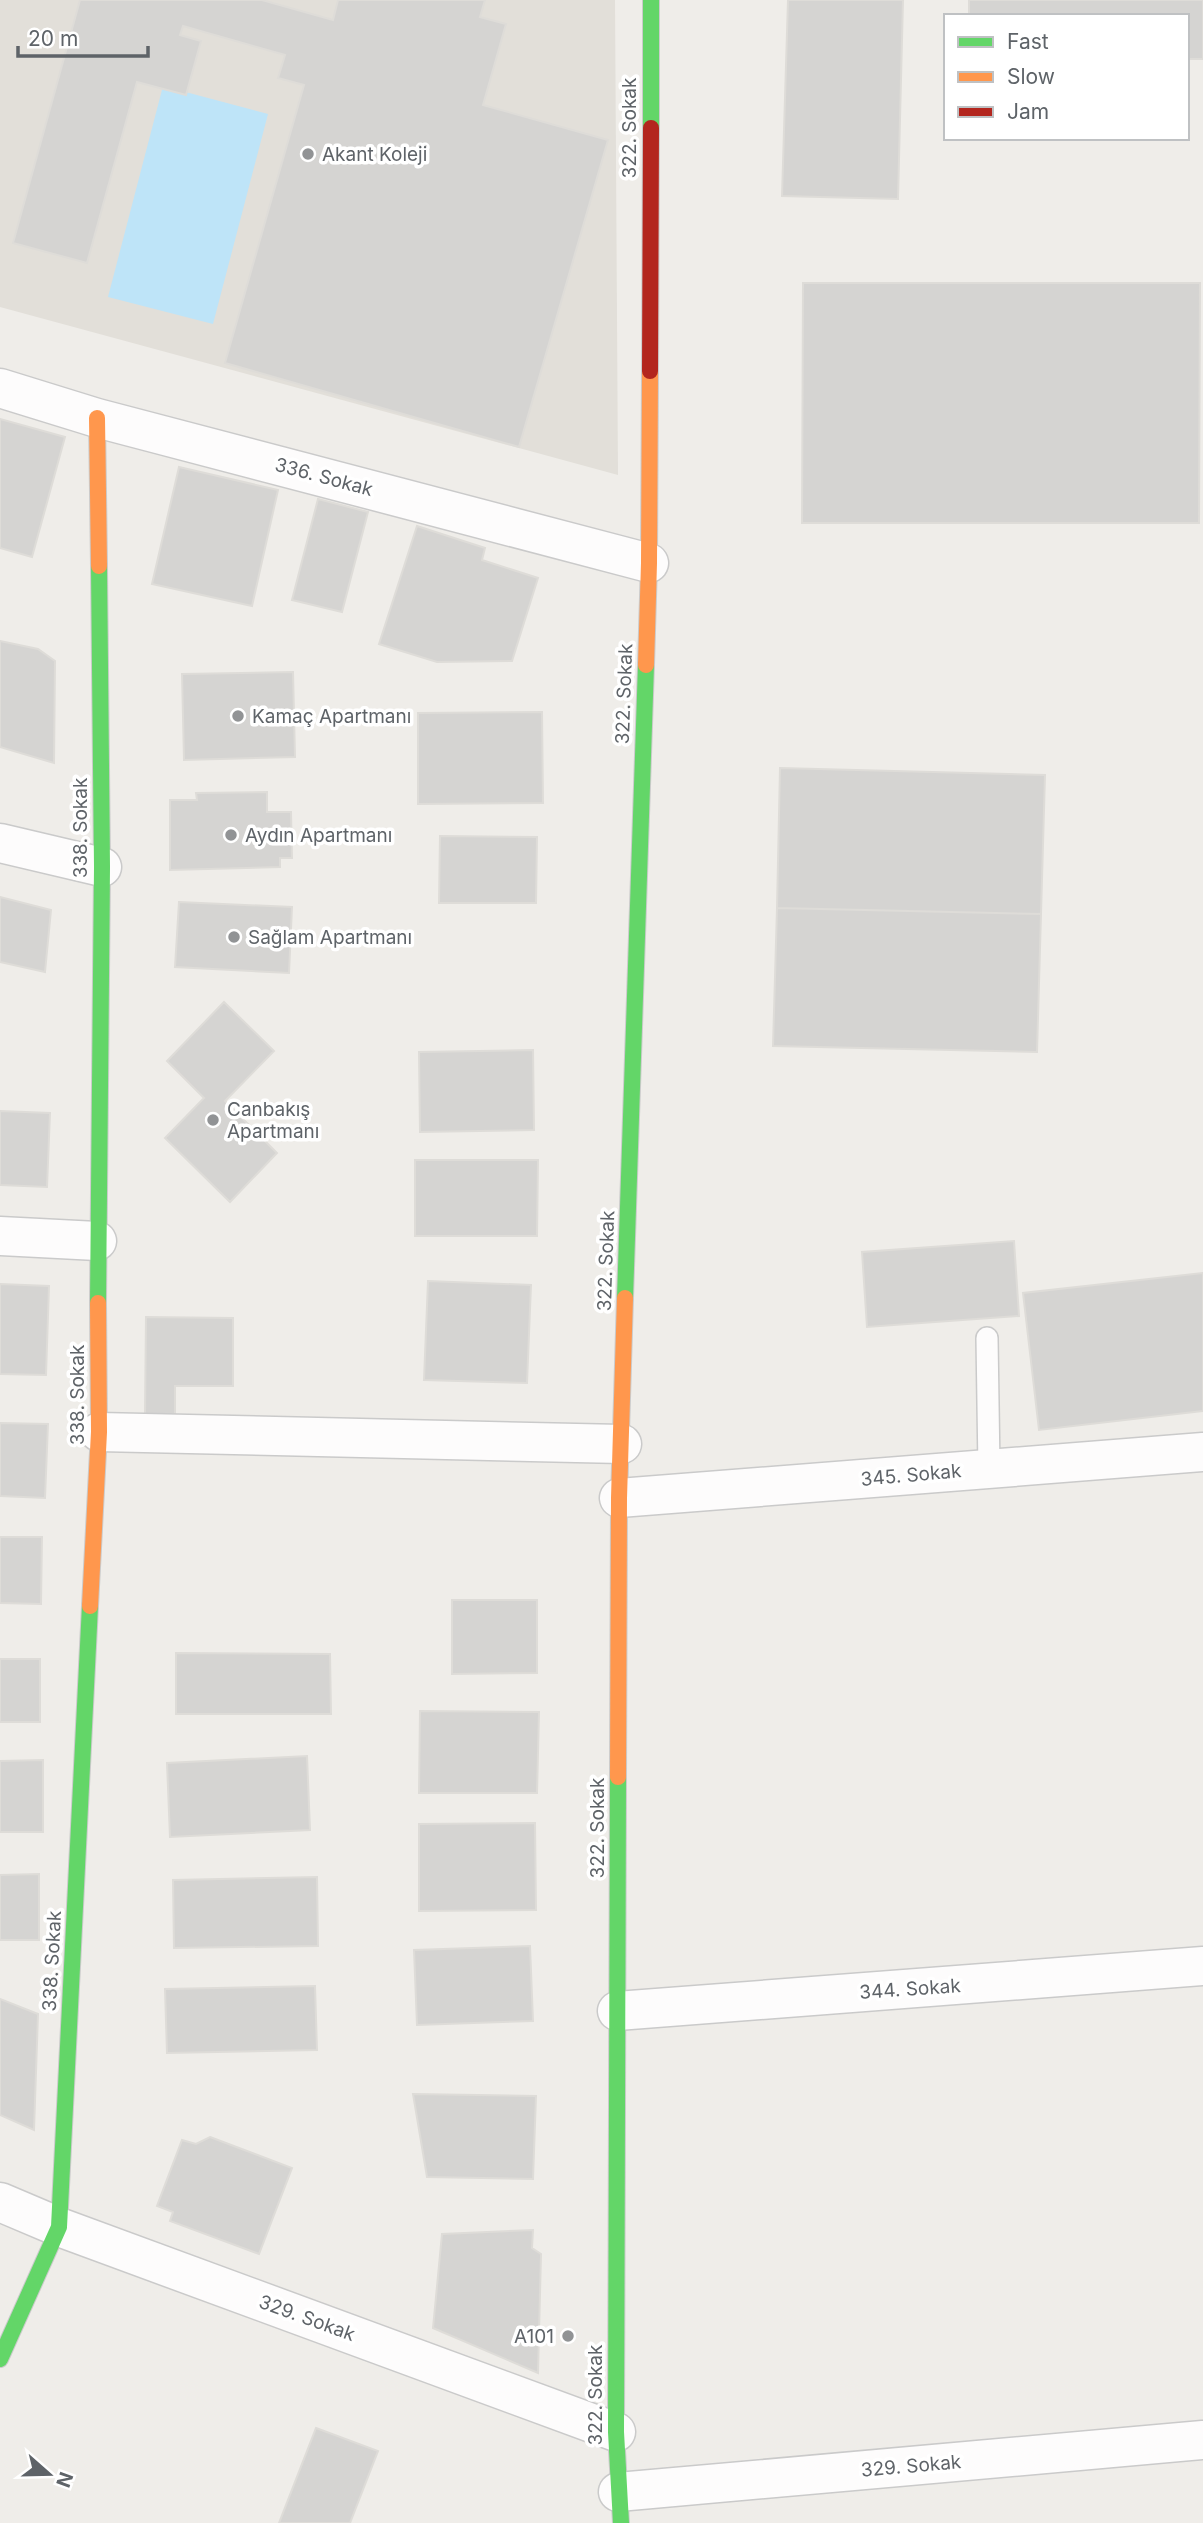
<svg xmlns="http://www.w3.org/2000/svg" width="1203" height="2523" viewBox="0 0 1203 2523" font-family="Inter,sans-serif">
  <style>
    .education { fill: #e2dfd9 }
    .water { fill: #bee4f8 }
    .building { fill: #d5d4d2; stroke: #dedcd8; stroke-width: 2 }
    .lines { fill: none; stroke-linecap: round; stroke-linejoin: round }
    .lane-casing { stroke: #cacaca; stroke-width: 24 }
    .street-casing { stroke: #cacaca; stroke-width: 41 }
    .fast-casing { stroke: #cbcbcb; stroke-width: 18 }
    .slow-casing { stroke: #cbcbcb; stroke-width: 18 }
    .jam-casing { stroke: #cbcbcb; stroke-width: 18 }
    .lane { stroke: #fdfcfc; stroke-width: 21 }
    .street { stroke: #fdfcfc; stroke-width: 38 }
    .fast { stroke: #63d668; stroke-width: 16 }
    .slow { stroke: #ff974d; stroke-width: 16 }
    .jam { stroke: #b3261e; stroke-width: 16 }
    .poi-dot { fill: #919395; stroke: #fff; stroke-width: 2.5 }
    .labels { text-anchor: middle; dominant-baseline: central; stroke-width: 7; stroke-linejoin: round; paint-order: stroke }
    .street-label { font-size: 19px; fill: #5e6368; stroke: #fff }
    .poi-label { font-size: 19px; fill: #5e6368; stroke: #fff; text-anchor: start }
  </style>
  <rect width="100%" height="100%" fill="#efede9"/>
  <path class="education" d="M0 0H615L618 475 0 307Z"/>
  <path class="water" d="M163 86 268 114 213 324 108 297Z"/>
  <path class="building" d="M80 0H262L333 20 338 0H485L480 17 506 24 483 105 608 140 519 447 225 363 304 85 278 78 285 55 183 26 180 35 201 41 186 95 137 82 87 263 13 243Z
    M788 0H903L898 199 782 196Z
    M969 0H1203V59H1187V16H969Z
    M803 283H1200L1199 523H802Z
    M0 419 65 437 32 557 0 548Z
    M179 467 278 490 252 606 152 584Z
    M318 499 368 512 342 612 292 600Z
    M417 526 485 548 482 560 538 578 512 661 437 662 379 644Z
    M0 641 38 649 55 661 54 763 0 747Z
    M293 672 295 757 184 760 182 674Z
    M542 712 543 803 418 804V713Z
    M780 768 1045 775 1041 914 777 908Z
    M267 792V812H291L292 858H280V867L170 870V800H197L196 793Z
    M440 836 537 837 536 903H439Z
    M0 897 51 910 45 972 0 962Z
    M179 902 292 907 289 973 175 967Z
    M777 908 1041 914 1037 1052 773 1046Z
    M224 1002 274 1051 225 1101 277 1153 230 1202 165 1138 204 1098 167 1061Z
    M533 1050 534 1130 420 1132 419 1052Z
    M0 1111 50 1113 47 1187 0 1185Z
    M415 1160H538L537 1236H415Z
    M1014 1241 1019 1316 867 1327 862 1252Z
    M1203 1273V1411L1039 1430 1023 1293Z
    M428 1281 531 1285 527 1383 424 1380Z
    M0 1284 49 1286 46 1375 0 1374Z
    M146 1317 233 1318V1386H175V1414H145Z
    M0 1423 48 1424 45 1498 0 1496Z
    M0 1537H42L41 1604 0 1603Z
    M452 1600H537V1673L452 1674Z
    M176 1653 330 1654 331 1714H176Z
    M0 1659H40V1722H0Z
    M420 1711 539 1712 537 1793H419Z
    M307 1756 310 1830 170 1837 167 1763Z
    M43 1760V1832H0V1761Z
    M535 1823 536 1910 419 1911V1824Z
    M39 1874V1940H0V1875Z
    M317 1877 318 1946 174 1948 173 1880Z
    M530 1946 533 2021 417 2025 414 1950Z
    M315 1986 317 2050 167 2053 165 1989Z
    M0 1999 38 2014 34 2130 0 2115Z
    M413 2094 536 2096 533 2179 427 2177Z
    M210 2137 292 2168 259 2254 170 2221 173 2212 157 2206 182 2140 196 2144Z
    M533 2230 532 2248 541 2254 538 2373 433 2328 442 2234Z
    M316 2428 378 2451 350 2523H279Z"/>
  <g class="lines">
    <defs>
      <path id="lane" d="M987 1338 989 1469"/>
      <path id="street" d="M0 388 97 418 649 563
        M0 843 102 867
        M0 1236 97 1241
        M99 1432 622 1444
        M619 1498 1203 1452
        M617 2011 1203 1966
        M0 2202 59 2227 616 2432
        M618 2492 1203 2440"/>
      <path id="fast" d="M651 128V0
        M625 1298 646 665
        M98 1303 102 867 99 566
        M618 1777 616 2432 621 2523
        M0 2359 59 2227 90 1606"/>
      <path id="slow" d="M97 418 99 566
        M646 665 649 563 650 371
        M90 1606 99 1432 98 1303
        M618 1777 619 1498 625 1298"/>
      <path id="jam" d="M650 371 651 128"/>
    </defs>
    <use href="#lane" class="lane-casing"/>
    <use href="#street" class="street-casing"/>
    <use href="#fast" class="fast-casing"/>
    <use href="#slow" class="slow-casing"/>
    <use href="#jam" class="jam-casing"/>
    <use href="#lane" class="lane"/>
    <use href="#street" class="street"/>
    <use href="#fast" class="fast"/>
    <use href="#slow" class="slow"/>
    <use href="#jam" class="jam"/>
  </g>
  <g class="poi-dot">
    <circle cx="308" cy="154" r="7"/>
    <circle cx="238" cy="716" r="7"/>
    <circle cx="231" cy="835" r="7"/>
    <circle cx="234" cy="937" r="7"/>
    <circle cx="213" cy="1120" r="7"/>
    <circle cx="568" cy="2336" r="7"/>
  </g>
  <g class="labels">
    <g class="street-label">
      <text transform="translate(629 128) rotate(-90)">322. Sokak</text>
      <text transform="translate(324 477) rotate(15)">336. Sokak</text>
      <text transform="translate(624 694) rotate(-88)">322. Sokak</text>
      <text transform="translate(80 828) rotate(-90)">338. Sokak</text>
      <text transform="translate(606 1261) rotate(-88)">322. Sokak</text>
      <text transform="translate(77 1395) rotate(-90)">338. Sokak</text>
      <text transform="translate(911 1475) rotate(-5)">345. Sokak</text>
      <text transform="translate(597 1828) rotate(-90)">322. Sokak</text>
      <text transform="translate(52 1961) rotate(-87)">338. Sokak</text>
      <text transform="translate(910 1989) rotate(-4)">344. Sokak</text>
      <text transform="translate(307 2318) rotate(20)">329. Sokak</text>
      <text transform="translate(595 2395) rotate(-90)">322. Sokak</text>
      <text transform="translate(911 2466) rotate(-5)">329. Sokak</text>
    </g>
    <g class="poi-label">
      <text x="322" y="154">Akant Koleji</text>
      <text x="252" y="716">Kamaç Apartmanı</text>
      <text x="245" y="835">Aydın Apartmanı</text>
      <text x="248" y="937">Sağlam Apartmanı</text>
      <text x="227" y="1109">Canbakış<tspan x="227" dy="22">Apartmanı</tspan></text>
      <text x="554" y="2336" text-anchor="end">A101</text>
    </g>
  </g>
  <rect x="944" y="14" width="245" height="126" fill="#ffffff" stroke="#bfc1c3" stroke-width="2"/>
  <rect x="958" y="37" width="35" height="10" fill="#63d668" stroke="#bfc1c3" stroke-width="2"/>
  <text x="1007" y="49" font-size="21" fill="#5e6368">Fast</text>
  <rect x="958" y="72" width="35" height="10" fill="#ff974d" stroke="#bfc1c3" stroke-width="2"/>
  <text x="1007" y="84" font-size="21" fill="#5e6368">Slow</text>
  <rect x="958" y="107" width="35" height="10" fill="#b3261e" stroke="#bfc1c3" stroke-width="2"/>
  <text x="1007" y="119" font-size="21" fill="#5e6368">Jam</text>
  <g transform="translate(49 2474) rotate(110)" stroke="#ffffff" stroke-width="5" paint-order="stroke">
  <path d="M0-5L12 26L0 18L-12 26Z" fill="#5e6368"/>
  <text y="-10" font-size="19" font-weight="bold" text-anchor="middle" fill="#5e6368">N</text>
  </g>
  <path d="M18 46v10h130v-10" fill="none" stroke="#5e6368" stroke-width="3.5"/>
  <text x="28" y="46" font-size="21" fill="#5e6368" stroke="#ffffff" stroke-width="5" paint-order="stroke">20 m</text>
</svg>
